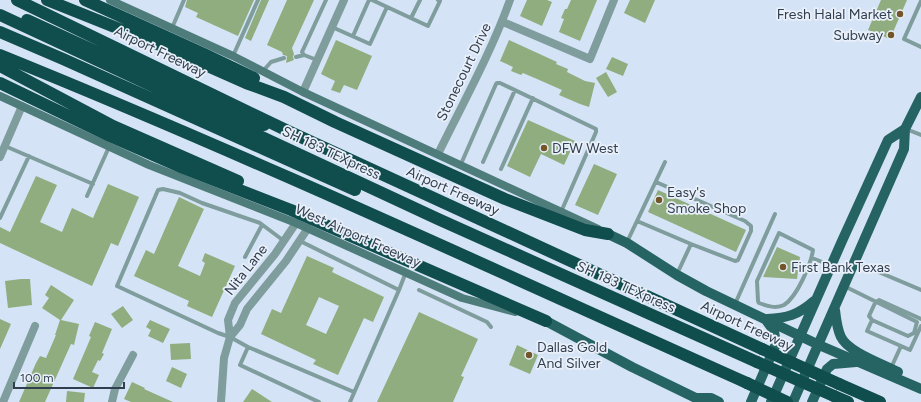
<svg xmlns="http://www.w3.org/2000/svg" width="921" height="402" viewBox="0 0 921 402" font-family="Figtree,sans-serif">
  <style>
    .building { fill: #8fad7e; fill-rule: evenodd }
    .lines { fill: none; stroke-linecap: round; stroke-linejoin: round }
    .service { stroke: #7f9d9d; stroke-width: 4 }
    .minor { stroke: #7f9d9d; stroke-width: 8 }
    .tertiary { stroke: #7f9d9d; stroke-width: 8 }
    .secondary { stroke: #4e7c7b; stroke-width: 8 }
    .primary { stroke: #266463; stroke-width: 10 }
    .motorway { stroke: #104d4d; stroke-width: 12 }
    .motorway-bridge { stroke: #104d4d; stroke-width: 12 }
    .poi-dot { fill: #73552a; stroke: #e9f0f9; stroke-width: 1.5 }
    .labels { text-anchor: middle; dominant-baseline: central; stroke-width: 3.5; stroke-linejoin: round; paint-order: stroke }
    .poi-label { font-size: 14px; fill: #303e50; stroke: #e9f0f9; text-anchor: start }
    .street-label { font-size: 14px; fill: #303e50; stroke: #e9f0f9 }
  </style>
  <rect width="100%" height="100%" fill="#d5e3f6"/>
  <path class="building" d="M187 0H254L238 36 196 17 198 13 185 7Z
    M261 0H269L251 41 245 38Z
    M287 0H314L292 48 294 54 293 57 294 60 286 63 287 56 283 55 282 52 267 45Z
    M527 0H547L552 2 542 26 520 16Z
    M571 0H597L580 41 559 32 564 19 561 18 565 9H567Z
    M630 0H655L645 23 624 13Z
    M881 0H907L890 39 868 30Z
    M336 40 372 56 357 90 344 85 340 93 331 90 335 81 321 74Z
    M509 40 557 62 556 64 568 69 567 72 585 81 595 83 589 107 580 104 559 95 562 90 537 79 523 73 521 75 511 71 513 67 500 61Z
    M612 57 628 64 623 76 606 69Z
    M606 72 617 92 608 97 596 78Z
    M528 120 575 141 564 165 541 154 530 177 507 166Z
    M594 164 617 174 598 215 575 205Z
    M36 176 57 185 40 222 62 232 72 208 93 218 108 184 139 197 118 246 111 243 92 286 0 243V227L10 232Z
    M658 190 746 230 736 252 648 212Z
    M179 197 204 209 178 266 200 276 205 263 202 261 205 253 235 266 212 317 187 306 189 301 134 276 146 250 154 254Z
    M777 247 800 257 797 279 763 277Z
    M307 256 334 268 332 272 384 297 373 322 364 318 338 375 313 364 316 360 261 334 272 309 281 313ZM319 297 339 306 326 334 306 325Z
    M21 279H30L32 305 8 308 5 281Z
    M51 285 74 300 61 320 79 324 74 345 71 344 45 402H19L36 363 40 356 46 358 56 335H55L60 320 42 308 49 298 45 295Z
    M123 306 133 320 122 328 111 314Z
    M419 312 478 339 461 376 464 377 453 402H377Z
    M0 319 11 324 0 349Z
    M150 320 170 329 163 343 148 336 151 330 146 327Z
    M95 322 112 329 102 353 104 354 100 361 98 360 92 372 99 375 93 388 73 379 91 337 89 336Z
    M190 343 191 359 171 360 170 344Z
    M517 345 538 355 530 374 509 365Z
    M172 367 187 374 181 388 166 381Z
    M132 382 145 388 144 389 173 402H131L124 399Z
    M252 389 272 402H243Z
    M67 391 85 393 84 402H66Z"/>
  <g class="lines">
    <path class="service" d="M372 0 428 26 440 1 438 0
      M921 1 904 39 921 47
      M411 18 420 0
      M332 27 370 44 387 7
      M172 28 184 0
      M353 36 369 0
      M233 56 258 0
      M296 57 304 55
      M317 60 304 55 302 52 326 0
      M263 71 271 62 284 58
      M906 129 921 135
      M5 146 93 184
      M483 162 515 90
      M461 164 496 84 497 83H500L596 129V132L561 212
      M501 169 533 98
      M656 182 745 221 751 226V231L738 260 735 261 691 244
      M87 196 109 147
      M0 218 29 156
      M637 221 691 244 677 274
      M779 233 813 250C811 264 797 297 784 305 776 309 767 306 759 303L758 301 757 281Z
      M284 241 260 223 202 203 180 193 163 189 158 190 117 286 218 333 230 337 248 347 240 365 319 402
      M300 241 399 290 350 402
      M627 242 665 162
      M245 257 262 225
      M812 258 830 265
      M855 262 921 290
      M844 286 917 322 914 333 908 336 872 320 869 316 875 303 879 300 921 319
      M399 290 406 272
      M419 290 487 322 491 327
      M735 304 775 214
      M872 320 867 331 901 346
      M248 347 354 392
      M891 368 901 346 910 350 921 326"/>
    <path class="minor" d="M503 22 590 59 614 0
      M303 92 344 0
      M438 154C463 103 491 53 510 0
      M3 402 35 326
      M112 402 115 389 133 355"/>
    <path class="tertiary" d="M0 157 22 106
      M230 337 240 325 247 309 286 261 308 228
      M221 402 224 358 230 337 228 320 235 303 275 254 296 223"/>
    <path class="secondary" d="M110 0 233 56 303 92 598 229
      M0 96 149 165 296 223 462 298 515 312"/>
    <path class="primary" d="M608 234 627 243 677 275 706 291 819 345 921 389
      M835 310C836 319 837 329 841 337 848 352 883 364 898 372
      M767 319C787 318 798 315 814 301
      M546 321 632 367 704 402
      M697 398H711L719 402
      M751 402 776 344 774 331 766 320
      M771 402 842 241 888 140 905 129
      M793 402 904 149 905 129 921 97
      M812 402 827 369 833 364 856 362"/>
    <path class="motorway" d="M17 0 290 132 762 349
      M47 0 167 48 246 83 284 97 335 122 505 199 585 230 608 234
      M85 0 206 55 254 78
      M0 15 438 219 757 362
      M27 20 245 120 264 125
      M0 32 63 59 355 190
      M0 55C252 157 499 272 747 383
      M0 66 113 126 238 181
      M0 83 110 136 183 168 291 210 546 321
      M839 384 880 402
      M834 396 848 402"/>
    <path class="motorway-bridge" d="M762 349 839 384
      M757 362 834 396
      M747 383 787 402"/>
  </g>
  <g class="poi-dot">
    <circle cx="900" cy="14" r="4"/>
    <circle cx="891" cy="35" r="4"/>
    <circle cx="544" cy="148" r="4"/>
    <circle cx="659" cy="200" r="4"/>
    <circle cx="783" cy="267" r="4"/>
    <circle cx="529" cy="355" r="4"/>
  </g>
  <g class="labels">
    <g class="poi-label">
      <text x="892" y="14" text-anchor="end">Fresh Halal Market</text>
      <text x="883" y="35" text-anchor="end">Subway</text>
      <text x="552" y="148">DFW West</text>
      <text x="667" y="192">Easy's<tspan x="667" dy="16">Smoke Shop</tspan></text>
      <text x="791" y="267">First Bank Texas</text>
      <text x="537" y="347">Dallas Gold<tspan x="537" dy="16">And Silver</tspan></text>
    </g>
    <g class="street-label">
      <text transform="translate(160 52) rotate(26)">Airport Freeway</text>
      <text transform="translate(464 72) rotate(-64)">Stonecourt Drive</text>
      <text transform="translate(331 153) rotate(25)">SH 183 TEXpress</text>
      <text transform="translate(453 191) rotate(24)">Airport Freeway</text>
      <text transform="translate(358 236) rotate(24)">West Airport Freeway</text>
      <text transform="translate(246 270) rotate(-52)">Nita Lane</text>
      <text transform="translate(626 287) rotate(24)">SH 183 TEXpress</text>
      <text transform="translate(747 326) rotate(25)">Airport Freeway</text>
    </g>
  </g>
  <path d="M14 382v6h110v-6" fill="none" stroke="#303e50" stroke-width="2"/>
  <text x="20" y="382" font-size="12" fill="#303e50" stroke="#e9f0f9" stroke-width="3" paint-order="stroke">100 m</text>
</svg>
